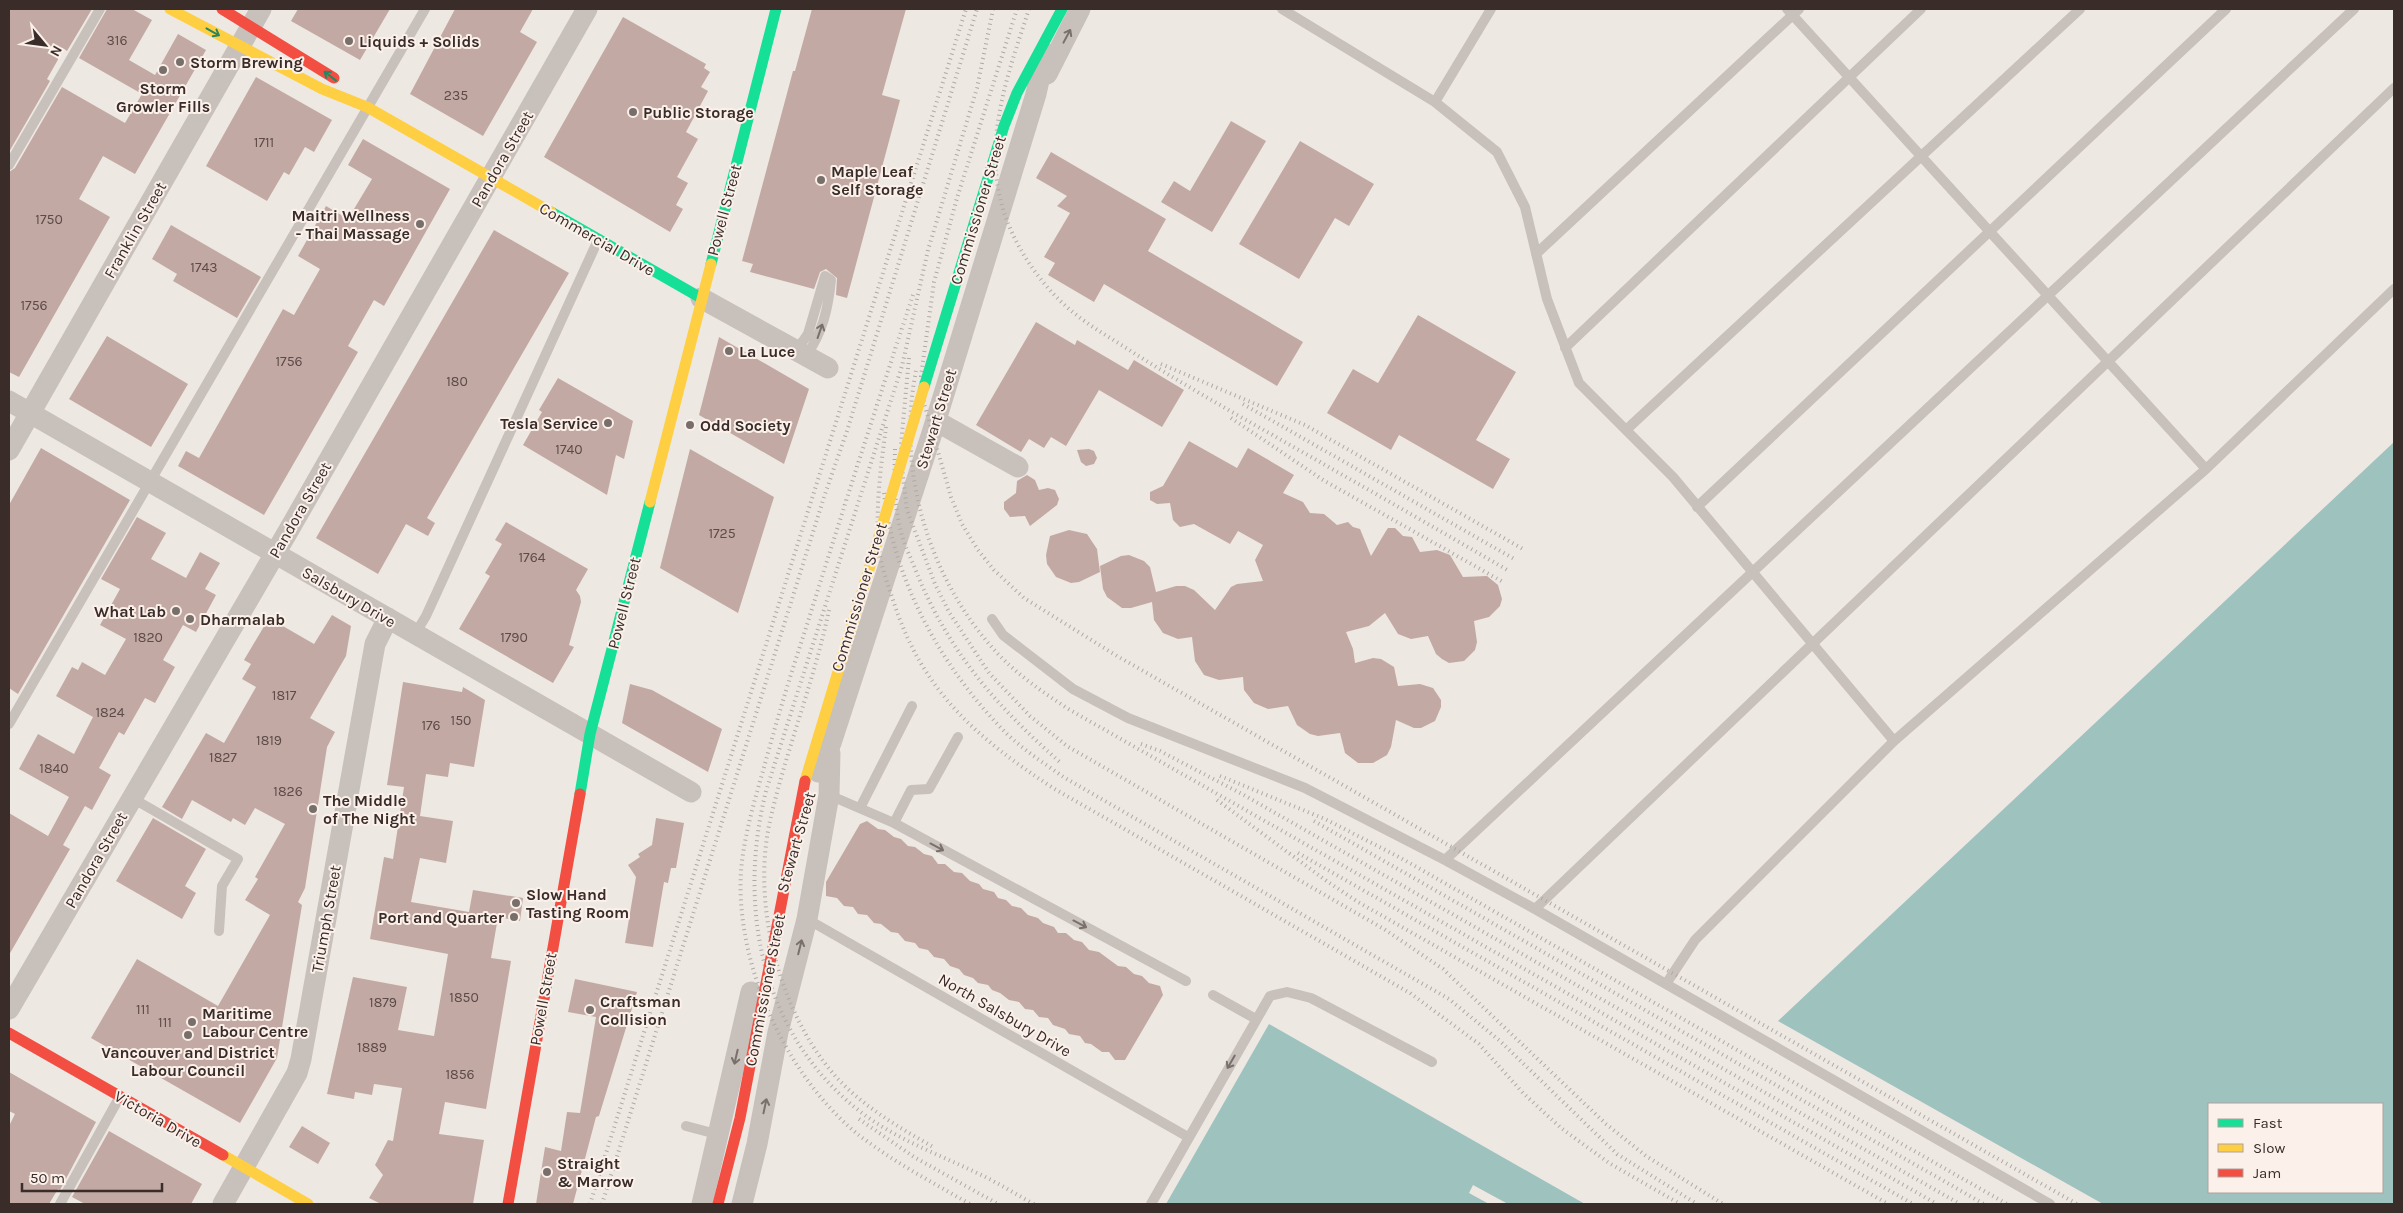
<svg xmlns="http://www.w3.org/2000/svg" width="2403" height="1213" viewBox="0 0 2403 1213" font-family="Karla,sans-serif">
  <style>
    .water { fill: #9ec2be; fill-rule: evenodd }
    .pier { fill: #eee8e3 }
    .building { fill: #c3a9a4 }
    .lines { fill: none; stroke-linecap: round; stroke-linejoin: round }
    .lane { stroke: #c8c0bb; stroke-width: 10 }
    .street { stroke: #c8c0bb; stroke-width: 21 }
    .fast { stroke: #16e098; stroke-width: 11 }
    .slow { stroke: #ffcf43; stroke-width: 11 }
    .jam { stroke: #f24e42; stroke-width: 11 }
    .rail { stroke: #afa9a6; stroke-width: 4; stroke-dasharray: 1 4; stroke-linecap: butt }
    .fast-bridge { stroke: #16e098; stroke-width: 11 }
    .slow-bridge { stroke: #ffcf43; stroke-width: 11 }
    .jam-bridge { stroke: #f24e42; stroke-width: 11 }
    .oneway { stroke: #288660 }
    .oneway2 { stroke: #796f6b }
    .poi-dot { fill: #786e6a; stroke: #fbf1ea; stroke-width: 2 }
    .labels { text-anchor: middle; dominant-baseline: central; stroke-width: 4; stroke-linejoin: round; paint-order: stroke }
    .number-label { font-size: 14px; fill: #5c4b48 }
    .poi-label { font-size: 16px; font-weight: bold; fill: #392c29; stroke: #fbf1ea; text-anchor: start }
    .street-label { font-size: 16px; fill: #392c29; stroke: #fbf1ea }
  </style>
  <rect width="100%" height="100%" fill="#eee8e3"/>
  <path class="water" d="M2394 442V1204H2103L1778 1021ZM2209 1104H2382V1192H2209Z
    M1269 1024 1585 1204H1166Z"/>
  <path class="pier" d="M1473 1185 1508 1204H1489L1469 1193Z"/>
  <path class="building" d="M9 9H92L67 51 64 49 47 79 50 81 9 152Z
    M107 9H132L152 20 129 60 155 75 178 34 206 50 135 174 103 156 79 199 110 217 19 377 9 372V172L15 168 62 87 125 123 142 94 79 58Z
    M298 9H390L360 60 291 21Z
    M455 9H533L520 32 537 42 483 136 410 94Z
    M812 9H906L882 95 900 100 847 298 836 295 837 278 826 269 820 272 814 289 750 272 753 264 742 261 793 71H795Z
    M623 17 706 64 704 68 710 72 701 87 708 91 686 132 698 139 677 177 688 183 676 205 683 209 670 232 544 157Z
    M256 77 332 120 314 152 305 147 289 175 284 172 267 201 206 166Z
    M1231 121 1266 141 1212 232 1161 202 1174 181 1190 191Z
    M363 139 450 189 384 306 374 300 348 346 358 352 264 515 178 466 186 451 199 458 283 309 294 315 320 269 298 256 326 206 348 219 372 179 348 165Z
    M1300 141 1374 184 1349 226 1335 218 1299 279 1239 244Z
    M1051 152 1166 219 1148 251 1303 342 1277 386 1104 284 1094 302 1048 275 1055 263 1044 257 1070 213 1057 206 1067 196 1036 178Z
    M171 225 261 277 237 318 173 281 177 274 152 259Z
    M494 230 569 273 427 518 435 523 428 536 406 524 378 574 316 538Z
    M1418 315 1516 372 1476 440 1510 459 1493 489 1399 435 1391 450 1327 413 1353 369 1378 383Z
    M1036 322 1075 345 1077 340 1128 370 1134 360 1184 390 1162 427 1099 390 1066 446 1051 437 1044 448 1029 439 1021 452 976 425Z
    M107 336 188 384 151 447 69 399Z
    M719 337 809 389 784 464 699 415Z
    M558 378 633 421 624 459 616 455 607 495 523 445 542 412 539 410Z
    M1189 441 1237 468 1248 448 1294 475 1283 493 1303 502 1310 513 1324 514 1337 525 1348 522 1353 527 1360 529 1371 556 1386 531 1388 528H1395L1403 536 1412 537 1420 552 1437 550 1450 555 1463 577 1487 576 1498 585 1502 599 1500 606 1489 617 1474 621 1477 642 1475 650 1464 661 1449 663 1442 659 1436 654 1428 636 1411 639 1398 634 1385 613 1369 626 1346 632 1353 649 1355 663 1373 658 1381 659 1394 667 1398 686 1420 684 1433 688 1441 700V707L1435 721 1421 728H1414L1396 720 1391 747 1387 755 1373 763H1358L1345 753 1340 733 1318 736 1310 734 1297 725 1288 706 1268 709 1254 703 1244 690 1243 677 1219 680 1204 675 1195 661 1192 637 1178 639 1163 633 1154 620 1152 602 1131 608H1122L1107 597 1103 589 1100 566 1121 556 1129 555 1144 561 1150 567 1156 592 1176 586H1185L1194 590 1215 610 1231 587 1237 584 1263 581 1255 560 1263 545 1238 531 1230 544 1194 524 1180 527 1173 520 1170 503 1157 504 1150 500V492L1163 486Z
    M41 448 130 500 18 694 9 688V505Z
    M690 449 774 497 738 613 660 568Z
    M1089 449 1094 451 1097 458 1094 464 1086 466 1081 462 1077 450Z
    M1027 475 1035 480 1039 490 1048 488 1055 490 1059 499 1057 505 1030 526 1025 516 1010 517 1004 509V502L1016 493 1017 481Z
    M137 517 166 533 151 559 186 578 200 552 220 563 205 589 216 595 196 632 183 625 163 660 175 667 155 703 145 698 124 735 119 732 99 768 111 775 92 810 85 806 63 845 70 849 9 955V813L48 836 69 797 19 769 38 734 74 754 93 717 56 696 72 667 78 670 82 662 105 675 126 639 100 625 120 589 101 579Z
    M506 522 588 569 576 590 580 596 581 602 569 645 574 647 553 683 459 629 490 576 485 573 502 544 495 540Z
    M1069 530 1087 534 1097 549 1100 572 1079 582 1071 583 1056 577 1047 564 1046 555 1050 536Z
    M332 615 351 626 346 656 310 718 335 732 327 747 305 888 298 902 302 905 277 1058 240 1123 91 1038 137 959 218 1006 270 915 245 900 258 879 255 877 285 824 255 808 245 825 233 818 231 822 192 800 182 819 162 807 206 733 224 743 256 687 242 679 251 664 244 660 269 618 314 644Z
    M403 682 462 692 463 687 485 700 474 767 450 763 448 777 426 774 420 816 453 821 446 863 420 858 411 902 469 912 473 890 523 898 520 921 498 917 491 958 511 961 486 1109 445 1102 439 1134 484 1140 473 1204H381L369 1198 383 1175 375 1165 388 1140 393 1141 402 1088 374 1084 372 1095 355 1092 354 1099 327 1094 353 977 407 987 398 1030 434 1036 448 954 370 939 384 857 393 859 404 787 387 785Z
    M630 684 652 690 722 729 708 772 622 723Z
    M153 818 206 849 185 886 196 893 182 919 116 881Z
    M656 818 684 823 676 868H671L668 883 664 882 653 947 625 943 636 877 628 865 640 857 638 854 652 845Z
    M867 821 878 829 885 830 894 837 901 839 908 846 915 847 924 854 932 856 938 864H945L954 872 962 873 970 881 979 884 983 889 994 892 998 898 1006 900 1012 906 1021 908 1028 915 1038 918 1043 923 1054 927 1058 933H1066L1074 940 1082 942 1089 950 1099 952 1118 966 1126 967 1134 974 1142 976 1149 983 1160 986 1163 995 1125 1060H1115L1109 1052H1102L1091 1044 1085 1043 1080 1036 1069 1034 1065 1029 1053 1025 1048 1018 1039 1017 1033 1010 1025 1009 1019 1002 1009 1000 1000 993 992 990 988 985 978 983 973 978 964 975 959 969 950 966 944 959 934 957 928 950 919 948 915 943 905 941 898 933 891 932 881 924 874 923 867 915 858 914 853 907 844 906 837 898 826 896V882L860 824Z
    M575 979 637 992 599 1116 596 1117 573 1204H536L545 1147 561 1151 567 1112 580 1113 596 1017 568 1012Z
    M9 1072 96 1122 60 1190 58 1189 49 1204H9V1126L15 1114 9 1111Z
    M302 1126 330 1143 318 1164 289 1147Z
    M109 1131 202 1184 191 1204H85L72 1197Z"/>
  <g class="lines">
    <path class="lane" d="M1282 9 1435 102 1497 152 1525 207 1547 299 1579 383 1673 477 1894 741
      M1787 9 2206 469
      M1435 102 1491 9
      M9 165 100 9
      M1536 254 1799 9
      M1565 348 1921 9
      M796 351 808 334 825 276 831 280C828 309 823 332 806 356
      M1626 430 2080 9
      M1697 507 2226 9
      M992 619 1003 635 1073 689 1128 718 1305 788 1445 860 1535 909 2050 1204
      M415 634 426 616 598 240
      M9 724 425 9
      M829 795 894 823 1186 981
      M132 798 238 859 222 886 219 931
      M860 808 912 706
      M894 823 911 790 929 789 958 737
      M1445 860 2354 9
      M1535 909 2394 88
      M807 919 1188 1137
      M1666 984 1695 940 1894 741 2206 469 2394 289
      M1213 995 1256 1019
      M686 1126 720 1135
      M60 1204 119 1098
      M1151 1204 1270 996 1287 992 1311 998 1432 1062"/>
    <path class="street" d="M1047 74 1080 9
      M701 298 828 368
      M9 401 691 792
      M936 421 1018 467
      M9 450 261 9
      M818 772 831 743 932 433 1036 94 1045 53
      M9 1009 290 528 587 9
      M223 1204 297 1073 301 1059 375 644 388 618
      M702 1204 751 992
      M742 1204 757 1144 778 1032 807 919 829 795 830 753"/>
    <path class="fast" d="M551 212 701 298
      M711 264 776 9
      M580 794 590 734 650 502"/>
    <path class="slow" d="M170 9 322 89 367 107 551 212
      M650 502 711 264
      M223 1155 308 1204"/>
    <path class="jam" d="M222 9 334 78
      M9 1033 223 1155
      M508 1204 580 794"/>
    <path class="rail" d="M993 9 977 88 928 250 902 366 766 791C736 911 763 1040 866 1116 901 1141 940 1155 977 1173 997 1182 1015 1194 1034 1204
      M1017 9 957 198 934 282 921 376 924 403 951 497 962 524 978 550 994 570 1024 598 1117 656 2077 1204
      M1029 9C1009 71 984 136 1001 202 1011 241 1038 282 1068 308 1085 323 1104 334 1123 346 1163 372 1204 396 1246 420 1334 470 1422 520 1509 571
      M913 295C876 407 840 519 805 631 791 673 778 716 766 760 756 796 744 834 741 871 735 965 787 1078 860 1136 894 1162 933 1183 970 1204
      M909 358 901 444 902 468 907 510 935 584 949 612 989 673 1030 716 1067 746 1384 929 1443 969 1606 1124 1646 1156 1723 1204
      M1161 364 1305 425 1523 549
      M916 371C896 471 929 580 998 654 1019 676 1044 693 1070 710L1937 1204
      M1243 404 1516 560
      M1231 418 1323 480 1503 582
      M886 427C881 466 875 508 879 548 881 567 888 585 894 603 923 692 977 738 1053 788L1410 993 1479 1044 1523 1093 1561 1128 1609 1163 1680 1204
      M895 449C894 476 894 505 901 532 904 545 911 558 916 571 948 651 996 706 1061 763
      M884 493C894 583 944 671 1007 734 1025 751 1045 764 1065 778L1449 999 1500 1041 1617 1154 1697 1204
      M829 610C814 682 786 750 770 821 751 905 780 1016 838 1079 864 1107 900 1128 933 1147
      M1141 744 1160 751 1242 794 1960 1204
      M1220 776 1325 819 1399 857 2007 1204
      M1217 800 1328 882 1358 902 1888 1204
      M1314 821 1984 1204
      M1298 853 1913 1204
      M859 1119 914 1157 998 1204
      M590 1204 966 9
      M602 1204 825 494 847 431 977 9"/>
    <path class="fast-bridge" d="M924 387 1004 126 1017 93 1062 9"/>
    <path class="slow-bridge" d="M805 781 924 387"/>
    <path class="jam-bridge" d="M718 1204 740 1118 805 781"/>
  </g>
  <defs><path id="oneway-shaft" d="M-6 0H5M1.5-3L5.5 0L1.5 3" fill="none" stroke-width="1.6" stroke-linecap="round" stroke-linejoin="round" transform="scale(1.25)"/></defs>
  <g class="oneway">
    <use href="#oneway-shaft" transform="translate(213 32) rotate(29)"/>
    <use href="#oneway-shaft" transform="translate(330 76) rotate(-142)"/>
  </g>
  <g class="oneway2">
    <use href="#oneway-shaft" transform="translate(1067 36) rotate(-62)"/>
    <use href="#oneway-shaft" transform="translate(820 331) rotate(-71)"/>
    <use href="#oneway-shaft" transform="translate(937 847) rotate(28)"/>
    <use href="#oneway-shaft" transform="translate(1080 924) rotate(28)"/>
    <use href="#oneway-shaft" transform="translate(800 947) rotate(-76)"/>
    <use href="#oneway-shaft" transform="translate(736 1057) rotate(103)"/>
    <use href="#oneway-shaft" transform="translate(1231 1062) rotate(120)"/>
    <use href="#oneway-shaft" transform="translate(765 1106) rotate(-78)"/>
  </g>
  <g class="poi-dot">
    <circle cx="349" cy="41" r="5"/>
    <circle cx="180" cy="62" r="5"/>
    <circle cx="163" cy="70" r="5"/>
    <circle cx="633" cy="112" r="5"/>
    <circle cx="821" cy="180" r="5"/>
    <circle cx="420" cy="224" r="5"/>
    <circle cx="729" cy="351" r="5"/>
    <circle cx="608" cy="423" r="5"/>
    <circle cx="690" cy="425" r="5"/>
    <circle cx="176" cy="611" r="5"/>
    <circle cx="190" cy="619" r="5"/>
    <circle cx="313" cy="809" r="5"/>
    <circle cx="516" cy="903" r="5"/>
    <circle cx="514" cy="917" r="5"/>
    <circle cx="590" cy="1010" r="5"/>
    <circle cx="192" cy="1022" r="5"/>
    <circle cx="188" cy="1035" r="5"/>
    <circle cx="547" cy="1172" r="5"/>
  </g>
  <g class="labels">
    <g class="number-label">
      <text x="117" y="40">316</text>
      <text x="456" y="95">235</text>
      <text x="264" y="142">1711</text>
      <text x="49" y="219">1750</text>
      <text x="204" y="267">1743</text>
      <text x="34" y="305">1756</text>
      <text x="289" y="361">1756</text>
      <text x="457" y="381">180</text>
      <text x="569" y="449">1740</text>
      <text x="722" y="533">1725</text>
      <text x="532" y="557">1764</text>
      <text x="148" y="637">1820</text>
      <text x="514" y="637">1790</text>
      <text x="284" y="695">1817</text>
      <text x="110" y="712">1824</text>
      <text x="461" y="720">150</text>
      <text x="431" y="725">176</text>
      <text x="269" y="740">1819</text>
      <text x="223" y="757">1827</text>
      <text x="54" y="768">1840</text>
      <text x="288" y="791">1826</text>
      <text x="464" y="997">1850</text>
      <text x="383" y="1002">1879</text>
      <text x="143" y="1009">111</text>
      <text x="165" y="1022">111</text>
      <text x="372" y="1047">1889</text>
      <text x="460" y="1074">1856</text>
    </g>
    <g class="poi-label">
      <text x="359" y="41">Liquids + Solids</text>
      <text x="190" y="62">Storm Brewing</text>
      <text x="163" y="88" text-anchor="middle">Storm<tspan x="163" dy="18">Growler Fills</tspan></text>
      <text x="643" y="112">Public Storage</text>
      <text x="831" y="171">Maple Leaf<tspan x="831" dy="18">Self Storage</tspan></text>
      <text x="410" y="215" text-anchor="end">Maitri Wellness<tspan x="410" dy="18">- Thai Massage</tspan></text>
      <text x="739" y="351">La Luce</text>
      <text x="598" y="423" text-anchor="end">Tesla Service</text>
      <text x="700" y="425">Odd Society</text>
      <text x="166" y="611" text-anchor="end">What Lab</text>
      <text x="200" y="619">Dharmalab</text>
      <text x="323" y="800">The Middle<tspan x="323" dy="18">of The Night</tspan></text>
      <text x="526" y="894">Slow Hand<tspan x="526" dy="18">Tasting Room</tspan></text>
      <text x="504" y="917" text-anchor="end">Port and Quarter</text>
      <text x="600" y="1001">Craftsman<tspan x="600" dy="18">Collision</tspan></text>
      <text x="202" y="1013">Maritime<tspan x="202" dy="18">Labour Centre</tspan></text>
      <text x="188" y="1052" text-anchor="middle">Vancouver and District<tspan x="188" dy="18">Labour Council</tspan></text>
      <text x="557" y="1163">Straight<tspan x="557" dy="18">&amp; Marrow</tspan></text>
    </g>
    <g class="street-label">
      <text transform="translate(502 159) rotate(-60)">Pandora Street</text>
      <text transform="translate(724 210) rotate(-75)">Powell Street</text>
      <text transform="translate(978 210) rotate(-73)">Commissioner Street</text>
      <text transform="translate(135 230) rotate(-60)">Franklin Street</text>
      <text transform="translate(597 239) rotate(30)">Commercial Drive</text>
      <text transform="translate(936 419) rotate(-73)">Stewart Street</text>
      <text transform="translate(300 510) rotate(-60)">Pandora Street</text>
      <text transform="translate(349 597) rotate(30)">Salsbury Drive</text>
      <text transform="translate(859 597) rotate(-73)">Commissioner Street</text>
      <text transform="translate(624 603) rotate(-76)">Powell Street</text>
      <text transform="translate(796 842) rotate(-74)">Stewart Street</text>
      <text transform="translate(96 860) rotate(-60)">Pandora Street</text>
      <text transform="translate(326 919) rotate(-80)">Triumph Street</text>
      <text transform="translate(765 990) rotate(-79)">Commissioner Street</text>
      <text transform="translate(543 999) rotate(-80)">Powell Street</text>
      <text transform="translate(1005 1015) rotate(30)">North Salsbury Drive</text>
      <text transform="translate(158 1119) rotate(30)">Victoria Drive</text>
    </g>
  </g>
  <rect width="2403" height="1213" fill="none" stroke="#392c29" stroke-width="20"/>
  <rect x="2208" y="1103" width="175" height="90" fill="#fbf1ea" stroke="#ada29d"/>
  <rect x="2218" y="1119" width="25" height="8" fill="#16e098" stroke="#ada29d"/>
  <text x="2253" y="1128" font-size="15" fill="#392c29">Fast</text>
  <rect x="2218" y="1144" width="25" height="8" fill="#ffcf43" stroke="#ada29d"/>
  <text x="2253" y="1153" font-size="15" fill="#392c29">Slow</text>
  <rect x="2218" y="1169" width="25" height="8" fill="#f24e42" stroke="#ada29d"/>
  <text x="2253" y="1178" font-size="15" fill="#392c29">Jam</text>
  <g transform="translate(45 45) rotate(119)" stroke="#fbf1ea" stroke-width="4" paint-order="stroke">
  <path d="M0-4L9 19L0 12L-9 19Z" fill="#392c29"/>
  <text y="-8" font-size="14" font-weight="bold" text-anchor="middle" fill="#392c29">N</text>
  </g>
  <path d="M22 1183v8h140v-8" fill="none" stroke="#392c29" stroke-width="2.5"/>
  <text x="30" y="1183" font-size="15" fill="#392c29" stroke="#fbf1ea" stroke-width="4" paint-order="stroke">50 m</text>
</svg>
